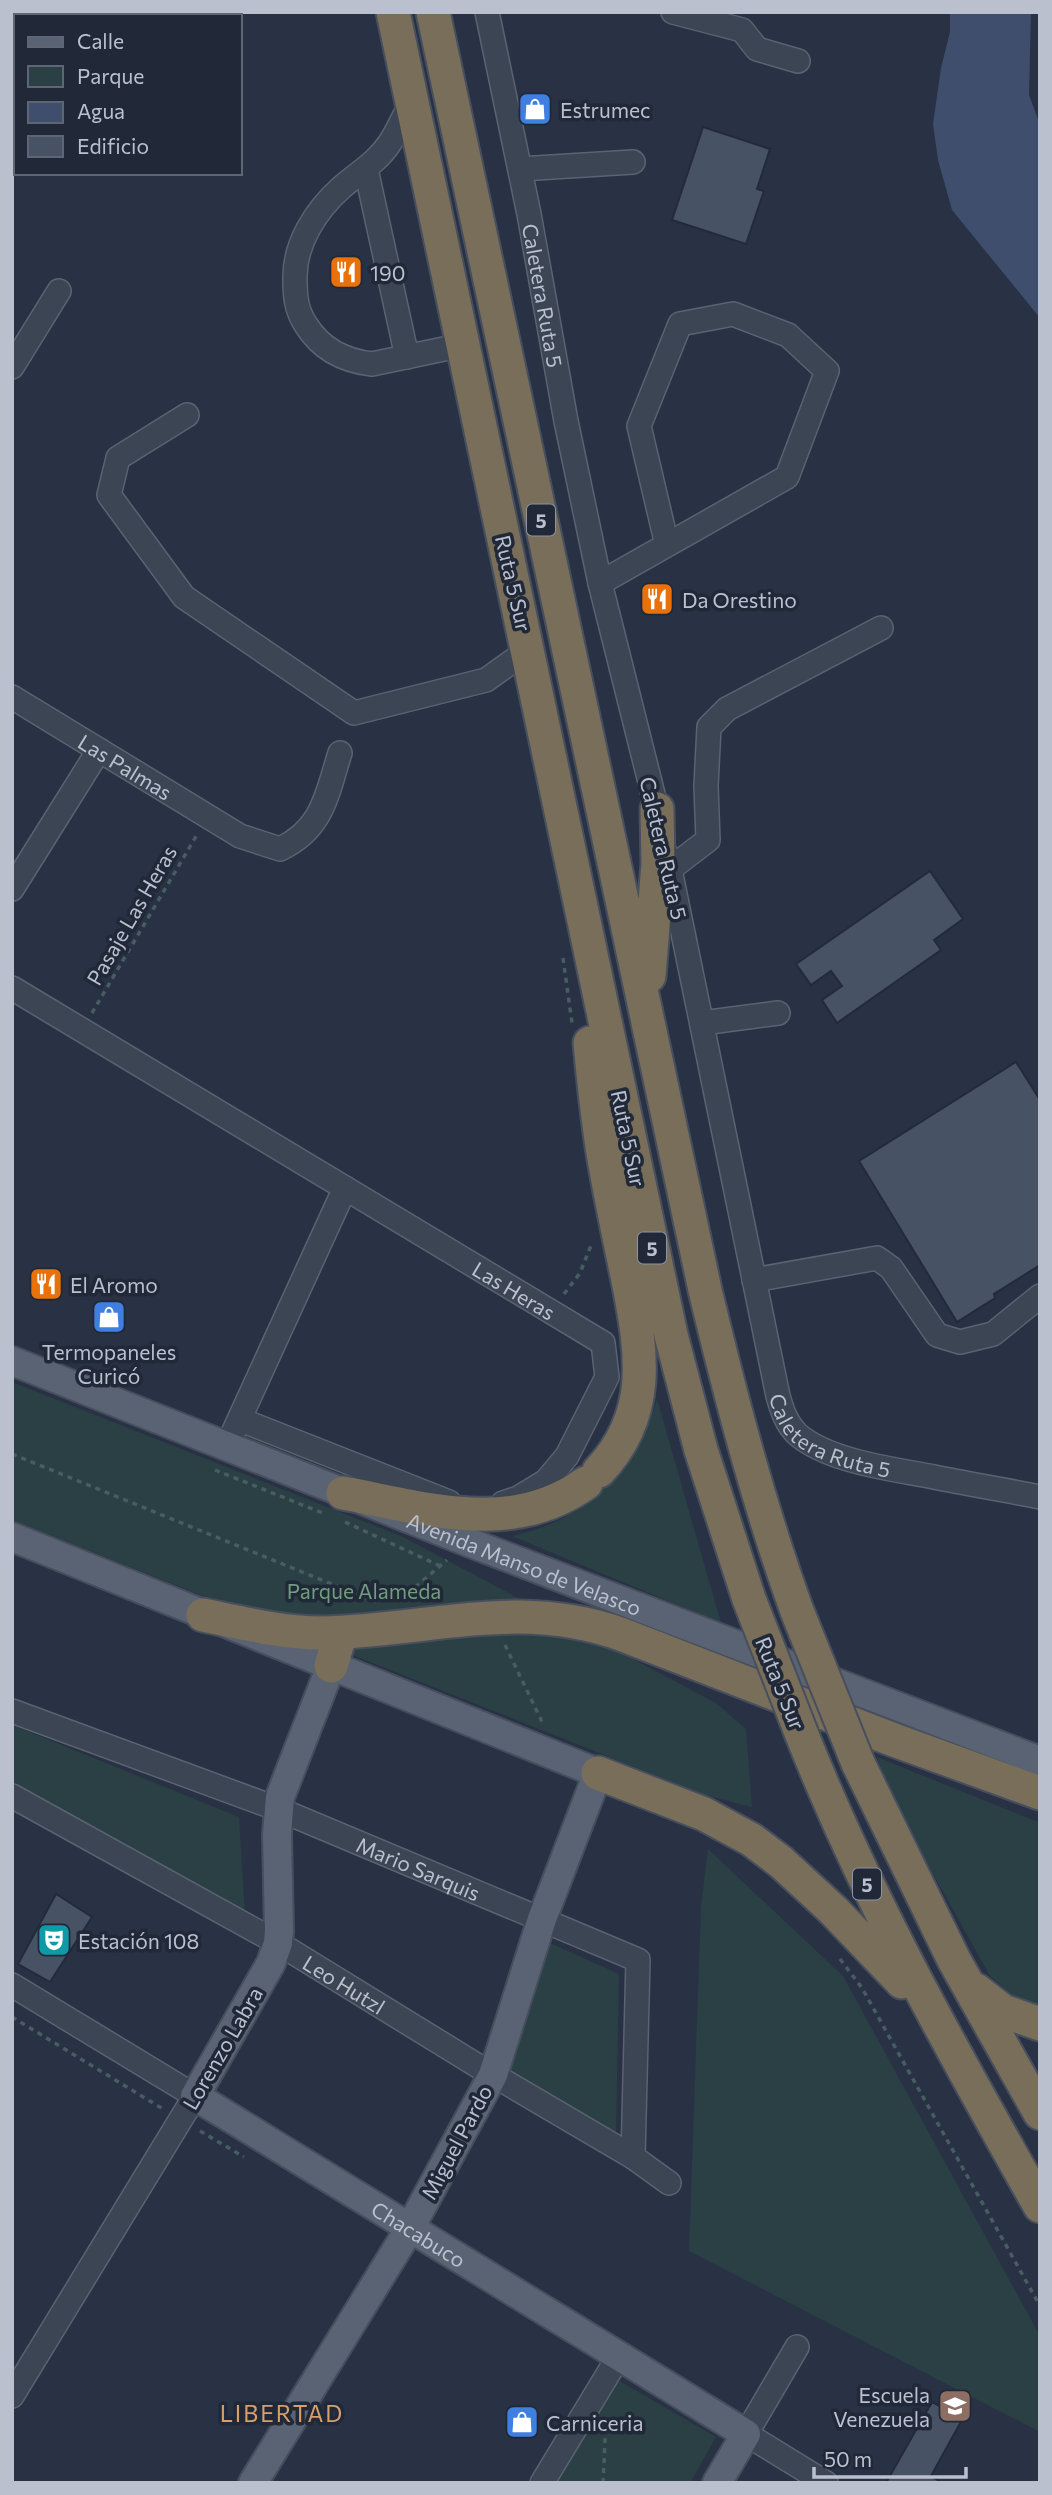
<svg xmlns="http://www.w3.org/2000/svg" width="1052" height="2495" viewBox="0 0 1052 2495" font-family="Commissioner,sans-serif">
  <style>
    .green { fill: #2a4045 }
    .water { fill: #3e4e6c }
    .building { fill: #475265; stroke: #232b3b; stroke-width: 2 }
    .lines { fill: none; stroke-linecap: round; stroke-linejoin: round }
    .minor-casing { stroke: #5b6271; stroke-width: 26 }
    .major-casing { stroke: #464d5d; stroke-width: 32 }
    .highway-casing { stroke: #474f5e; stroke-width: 37 }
    .path { stroke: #485d61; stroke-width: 3.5; stroke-dasharray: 5 5; stroke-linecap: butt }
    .minor { stroke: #3c4553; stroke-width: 23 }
    .major { stroke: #5a6373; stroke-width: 28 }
    .highway { stroke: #796e59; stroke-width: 33 }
    .highway-bridge-casing { stroke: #474f5e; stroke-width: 37; stroke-linecap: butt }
    .highway-bridge { stroke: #796e59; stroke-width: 33 }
    .labels { text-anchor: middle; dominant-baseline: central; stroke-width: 7; stroke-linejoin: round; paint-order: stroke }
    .shield { fill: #212939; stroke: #8c93a1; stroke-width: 2 }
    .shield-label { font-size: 19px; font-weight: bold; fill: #bac0cd }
    .poi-label { font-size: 21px; fill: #bac0cd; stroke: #212939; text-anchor: start }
    .street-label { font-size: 21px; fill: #bac0cd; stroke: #212939 }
    .park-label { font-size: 21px; fill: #719d7d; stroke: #212939 }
    .neighbourhood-label { font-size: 23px; letter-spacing: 2px; fill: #d69f6c; stroke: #212939 }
  </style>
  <rect width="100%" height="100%" fill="#283244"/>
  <path class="green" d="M12 1382 403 1537 716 1703 746 1729 752 1807 705 1795 12 1520Z
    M657 1399 721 1623 512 1536C588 1519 635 1473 657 1399Z
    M12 1725 239 1817 245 1915 12 1783Z
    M877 1757 1040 1823V2007L1016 1998 990 1976 893 1802Z
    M708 1849 843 1976 1040 2336V2432L689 2251 701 1907Z
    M550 1943 619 1974 616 2134 506 2072Z
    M616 2379 716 2437 690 2483H553Z"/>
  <path class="water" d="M950 12H1031L1029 95 1040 125V318L952 210 938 160 933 124 941 68 950 32Z"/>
  <path class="building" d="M703 127 770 149 757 189 764 191 746 244 672 220Z
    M930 871 963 919 934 940 941 950 837 1023 822 1000 842 986 831 971 811 985 796 964Z
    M1016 1062 1040 1100V1265L994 1294 995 1298 957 1322 859 1161Z
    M56 1894 92 1917 50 1982 18 1964Z
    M932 2402 963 2418 931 2476 942 2483H890L887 2481Z"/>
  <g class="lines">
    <defs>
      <g id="minor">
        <path id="s1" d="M487 12 529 214 566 421 600 583 660 822"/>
        <path d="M673 12 742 30 757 49 798 61"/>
        <path d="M412 102C404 115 398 131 389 144 377 162 358 173 342 187 316 210 294 244 295 279 295 296 296 310 306 325 321 349 345 361 372 364L463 345"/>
        <path d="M366 169 407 357"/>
        <path d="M520 169 633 162"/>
        <path d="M12 367 59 291"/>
        <path d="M187 415 118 458 109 495 184 597 354 713 486 680 528 650"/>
        <path d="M600 583 787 477 827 371 788 335 733 314 680 324 639 426 667 545"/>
        <path id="s2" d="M12 697 240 836 280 849C323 829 327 794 340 753"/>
        <path id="s3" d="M667 855 778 1396C782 1410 786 1423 797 1434 829 1462 894 1469 934 1477 969 1484 1005 1490 1040 1497"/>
        <path d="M670 869 708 840 706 786 709 727 727 709 881 628"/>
        <path d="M12 889 99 750"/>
        <path id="s4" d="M12 988 603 1343 607 1377 567 1456 546 1481 518 1498 503 1503"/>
        <path d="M702 1023 778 1013"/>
        <path d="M754 1280 877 1258 891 1268 937 1335 960 1342 993 1334 1040 1296"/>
        <path d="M241 1420 449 1502"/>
        <path d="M233 1433 345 1188"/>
        <path id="s5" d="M12 1711 278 1809 638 1960 633 2157"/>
        <path id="s6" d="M12 1796 278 1943 478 2066 633 2157 669 2183"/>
        <path d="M12 1985 195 2096 12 2396"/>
        <path d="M797 2347 746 2434 826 2483"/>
        <path d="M542 2483 619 2356"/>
      </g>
      <g id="major">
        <path id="s7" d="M12 1361 468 1542 1040 1761"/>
        <path d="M12 1537 598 1773 542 1919 493 2075 410 2228 253 2483"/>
        <path id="s8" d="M331 1666 280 1797 277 1834 279 1931 278 1943 271 1963 195 2096 746 2434 717 2483"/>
      </g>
      <path id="highway" d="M393 12 671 1335 701 1450 749 1599
        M433 12 705 1290C731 1398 759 1506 797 1611
        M649 976 658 864 657 809
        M590 1043C594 1085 598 1128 606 1170 613 1209 621 1247 629 1285 642 1354 652 1415 599 1471
        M343 1493C426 1508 511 1537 586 1483
        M203 1615C242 1623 282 1633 323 1633 428 1631 519 1597 623 1635L894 1740 1040 1793
        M331 1666 338 1642 345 1632
        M802 1735C867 1899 953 2052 1040 2206
        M858 1763 954 1960 1040 2113
        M598 1773 704 1814 752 1840 781 1862 833 1910 902 1982
        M976 1990 1003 2011 1040 2024"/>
    </defs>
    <use href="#minor" class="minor-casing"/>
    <use href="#major" class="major-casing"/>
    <use href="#highway" class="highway-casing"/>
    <path class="path" d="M563 958 572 1023
      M92 1013 198 833
      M564 1294 580 1273 592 1243
      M12 1454 376 1602
      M215 1470 325 1514
      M345 1522 440 1566
      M400 1600 447 1560
      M505 1645 544 1726
      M840 1959 862 1988 1040 2306
      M12 2017 163 2109
      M200 2131 244 2157
      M603 2483 606 2420"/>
    <use href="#minor" class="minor"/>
    <use href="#major" class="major"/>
    <use href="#highway" class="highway"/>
    <defs>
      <path id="highway-bridge" d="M749 1599 802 1735
        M797 1611 858 1763"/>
    </defs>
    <use href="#highway-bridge" class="highway-bridge-casing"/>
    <use href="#highway-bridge" class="highway-bridge"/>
  </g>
  <defs>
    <symbol id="shop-square" viewBox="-11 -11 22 22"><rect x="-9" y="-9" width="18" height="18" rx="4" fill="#3f7fe0" stroke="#212939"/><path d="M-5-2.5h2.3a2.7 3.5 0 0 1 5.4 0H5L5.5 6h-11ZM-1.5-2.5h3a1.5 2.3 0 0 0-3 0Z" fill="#fff"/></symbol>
    <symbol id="restaurant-square" viewBox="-11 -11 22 22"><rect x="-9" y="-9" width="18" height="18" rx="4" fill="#e8710a" stroke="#212939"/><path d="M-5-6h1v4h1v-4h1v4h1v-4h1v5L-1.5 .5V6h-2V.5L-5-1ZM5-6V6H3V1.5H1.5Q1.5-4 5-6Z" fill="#fff"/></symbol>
    <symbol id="theatre-square" viewBox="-11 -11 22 22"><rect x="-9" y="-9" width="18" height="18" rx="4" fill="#0f9aa8" stroke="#212939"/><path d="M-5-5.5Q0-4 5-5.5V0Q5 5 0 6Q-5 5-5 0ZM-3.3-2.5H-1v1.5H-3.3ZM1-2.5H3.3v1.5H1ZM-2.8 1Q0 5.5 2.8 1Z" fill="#fff"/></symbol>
    <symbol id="school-square" viewBox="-11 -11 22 22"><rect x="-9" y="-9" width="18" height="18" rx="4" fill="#8d6e63" stroke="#212939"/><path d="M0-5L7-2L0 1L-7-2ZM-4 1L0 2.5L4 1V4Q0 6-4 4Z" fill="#fff"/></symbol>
  </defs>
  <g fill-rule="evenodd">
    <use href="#shop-square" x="516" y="90" width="38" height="38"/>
    <use href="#restaurant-square" x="327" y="253" width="38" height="38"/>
    <use href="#restaurant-square" x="638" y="580" width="38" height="38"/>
    <use href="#restaurant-square" x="27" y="1265" width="38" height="38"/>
    <use href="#shop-square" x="90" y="1298" width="38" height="38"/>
    <use href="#theatre-square" x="35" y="1921" width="38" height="38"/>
    <use href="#school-square" x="936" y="2387" width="38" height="38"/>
    <use href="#shop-square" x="503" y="2403" width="38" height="38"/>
  </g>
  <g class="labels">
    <g class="shield">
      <rect x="527" y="504.5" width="28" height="31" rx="5"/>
      <rect x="638" y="1232.5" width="28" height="31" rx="5"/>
      <rect x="853" y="1868.5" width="28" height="31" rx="5"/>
    </g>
    <g class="shield-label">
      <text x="541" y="520">5</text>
      <text x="652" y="1248">5</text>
      <text x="867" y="1884">5</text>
    </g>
    <g class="poi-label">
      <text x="560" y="109">Estrumec</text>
      <text x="370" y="272">190</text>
      <text x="682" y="599">Da Orestino</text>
      <text x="70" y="1284">El Aromo</text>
      <text x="109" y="1351" text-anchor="middle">Termopaneles<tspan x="109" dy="24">Curicó</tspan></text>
      <text x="78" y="1940">Estación 108</text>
      <text x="930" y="2394" text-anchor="end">Escuela<tspan x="930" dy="24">Venezuela</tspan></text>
      <text x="546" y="2422">Carniceria</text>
    </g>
    <g class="street-label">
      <text stroke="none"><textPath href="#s1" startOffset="289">Caletera Ruta 5</textPath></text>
      <text transform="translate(514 583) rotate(77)">Ruta 5 Sur</text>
      <text stroke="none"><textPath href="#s2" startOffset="133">Las Palmas</textPath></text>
      <text transform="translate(664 848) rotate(77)">Caletera Ruta 5</text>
      <text transform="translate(131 915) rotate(-60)">Pasaje Las Heras</text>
      <text transform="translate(629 1138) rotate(78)">Ruta 5 Sur</text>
      <text stroke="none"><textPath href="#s4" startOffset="586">Las Heras</textPath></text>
      <text stroke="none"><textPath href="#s3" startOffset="623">Caletera Ruta 5</textPath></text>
      <text stroke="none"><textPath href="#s7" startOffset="551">Avenida Manso de Velasco</textPath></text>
      <text transform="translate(781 1683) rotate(68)">Ruta 5 Sur</text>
      <text stroke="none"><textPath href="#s5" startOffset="436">Mario Sarquis</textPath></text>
      <text stroke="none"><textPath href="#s6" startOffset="382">Leo Hutzl</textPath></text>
      <text transform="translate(222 2048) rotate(-60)">Lorenzo Labra</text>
      <text transform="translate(456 2142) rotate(-62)">Miguel Pardo</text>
      <text stroke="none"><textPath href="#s8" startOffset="724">Chacabuco</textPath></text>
    </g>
    <g class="park-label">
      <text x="364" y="1590">Parque Alameda</text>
    </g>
    <g class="neighbourhood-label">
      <text x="282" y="2413">LIBERTAD</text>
    </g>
  </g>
  <rect width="1052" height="2495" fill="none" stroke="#bac0cd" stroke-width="28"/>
  <rect x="14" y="14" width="228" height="161" fill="#212939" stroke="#5e6574" stroke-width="2"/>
  <rect x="28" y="37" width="35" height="10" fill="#5a6373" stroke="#5e6574" stroke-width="2"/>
  <text x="77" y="49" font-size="21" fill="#bac0cd">Calle</text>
  <rect x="28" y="66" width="35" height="21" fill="#2a4045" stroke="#5e6574" stroke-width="2"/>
  <text x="77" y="84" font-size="21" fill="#bac0cd">Parque</text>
  <rect x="28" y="102" width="35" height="21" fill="#3e4e6c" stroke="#5e6574" stroke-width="2"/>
  <text x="77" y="119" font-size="21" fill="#bac0cd">Agua</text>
  <rect x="28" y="136" width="35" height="21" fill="#475265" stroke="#5e6574" stroke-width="2"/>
  <text x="77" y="154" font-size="21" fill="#bac0cd">Edificio</text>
  <path d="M814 2467v10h152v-10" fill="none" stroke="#bac0cd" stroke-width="3.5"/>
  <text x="824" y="2467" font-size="21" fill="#bac0cd" stroke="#212939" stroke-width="5" paint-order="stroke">50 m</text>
</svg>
